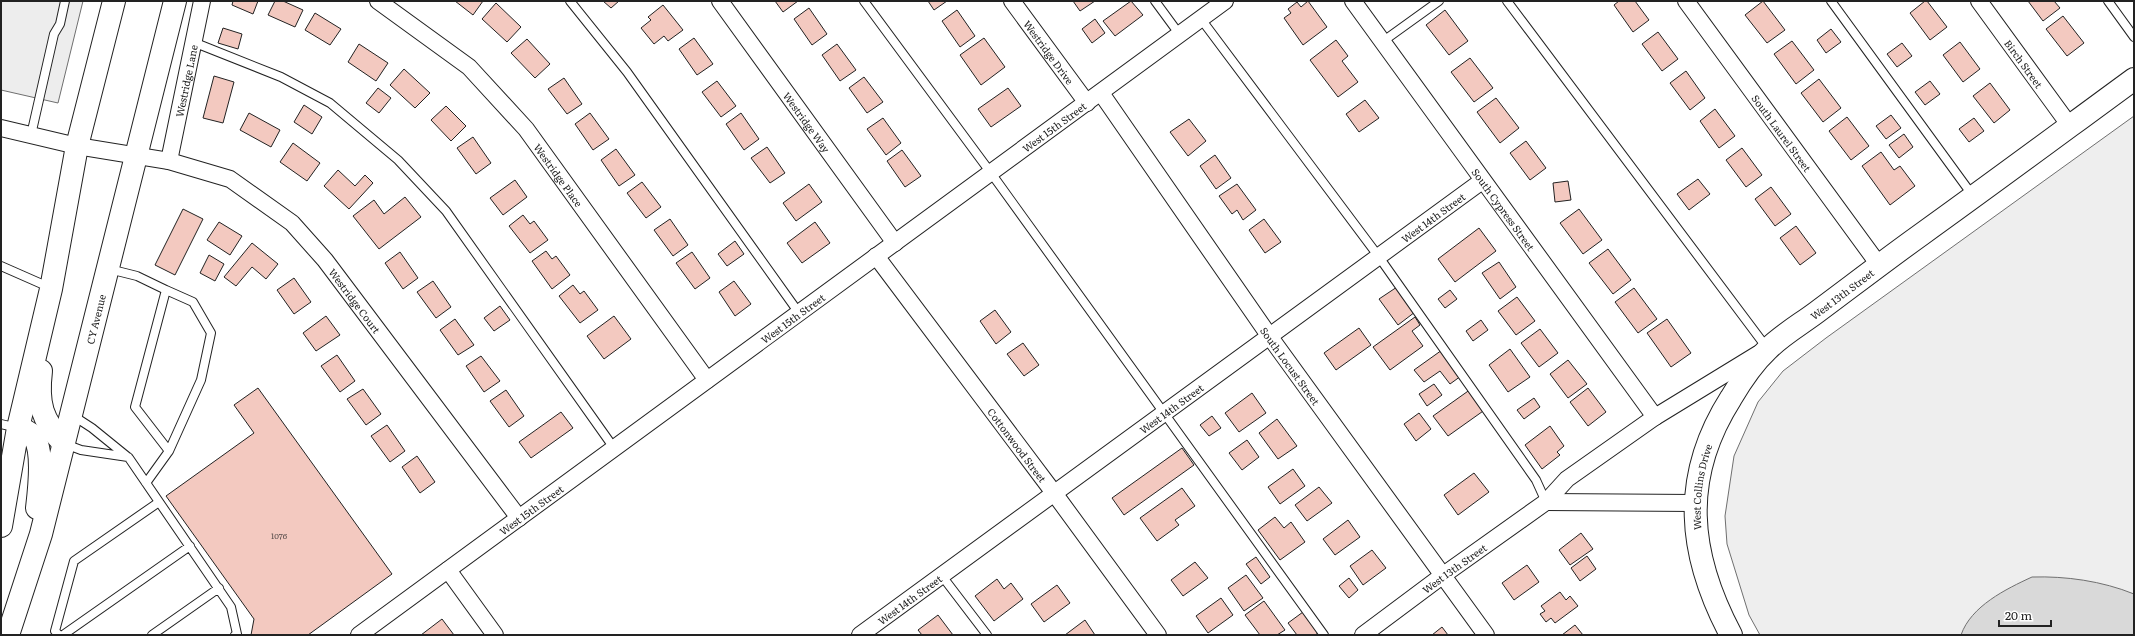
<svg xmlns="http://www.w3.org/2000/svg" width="2135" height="636" viewBox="0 0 2135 636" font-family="Literata,serif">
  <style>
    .green { fill: #eee; stroke: #6f6f6f }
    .parking { fill: #ededed; stroke: #6f6f6f }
    .water { fill: #d9d9d9; stroke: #6f6f6f }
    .building { fill: #f3c9c0; stroke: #222 }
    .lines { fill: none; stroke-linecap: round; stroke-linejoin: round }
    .lane-casing { stroke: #222; stroke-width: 10 }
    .street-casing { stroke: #222; stroke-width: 18 }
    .secondary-casing { stroke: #222; stroke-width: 24 }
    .primary-casing { stroke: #222; stroke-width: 24 }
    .lane { stroke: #fff; stroke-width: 8 }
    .street { stroke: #fff; stroke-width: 16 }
    .secondary { stroke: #fff; stroke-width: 22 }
    .primary { stroke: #fff; stroke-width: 22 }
    .labels { text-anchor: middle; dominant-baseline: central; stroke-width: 3; stroke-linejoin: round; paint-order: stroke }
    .number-label { font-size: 8px; fill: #564c4a }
    .street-label { font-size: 10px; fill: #222; stroke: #fff }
  </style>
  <rect width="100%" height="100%" fill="#fff"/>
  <path class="green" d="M2134 116V635H1760L1749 615 1727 544 1725 516 1734 456 1758 402 1783 371 1826 338Z"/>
  <path class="parking" d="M1 1H83L58 103 1 90Z"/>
  <path class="water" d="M2032 577C2066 576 2102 581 2134 594V635H1961C1971 606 2006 589 2032 577Z"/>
  <path class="building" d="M233 1H258L253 14 232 5Z
    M275 1H283L303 10 295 27 268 15Z
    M455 1H483L473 15Z
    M603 1H619L611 8Z
    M775 1H798L783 12Z
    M928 1H947L934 10Z
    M1073 1H1095L1080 11Z
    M1131 1 1143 15 1115 36 1103 21Z
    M1308 1 1327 27 1303 45 1284 18 1291 13 1288 9 1297 2 1301 7Z
    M1619 1H1635L1649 20 1633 32 1614 5Z
    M1763 1 1785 30 1767 43 1745 15Z
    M1925 1H1927L1947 27 1930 40 1910 13Z
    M2028 1H2054L2060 8 2043 21Z
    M496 3 521 27 507 42 482 19Z
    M663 5 683 30 668 41 664 36 654 44 641 28 651 20 648 17Z
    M809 8 827 34 812 45 794 19Z
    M957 10 975 36 960 47 942 21Z
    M1445 10 1468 41 1449 55 1426 25Z
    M315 13 341 29 330 45 305 30Z
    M2063 16 2084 43 2067 56 2046 29Z
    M1095 19 1105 33 1092 43 1082 29Z
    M223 28 242 34 238 49 218 43Z
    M1831 29 1841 42 1826 53 1817 40Z
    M1658 32 1678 59 1662 71 1642 44Z
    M694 38 713 64 697 75 679 49Z
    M984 38 1005 67 981 85 960 55Z
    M527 39 550 64 535 78 511 53Z
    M1336 40 1348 56 1342 61 1358 82 1338 97 1310 60Z
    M1792 41 1814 70 1796 84 1774 54Z
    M1960 42 1980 69 1963 82 1943 55Z
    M1902 43 1912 56 1897 67 1887 54Z
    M359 44 388 63 376 81 348 62Z
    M837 44 856 70 840 81 822 55Z
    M1470 58 1493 88 1474 102 1451 72Z
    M404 69 430 93 415 108 390 85Z
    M1686 71 1705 98 1690 110 1670 83Z
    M214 76 234 82 223 123 203 118Z
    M864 77 883 102 867 113 849 88Z
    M564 78 582 104 567 114 548 89Z
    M1819 79 1841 108 1823 122 1801 93Z
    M717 81 736 106 721 117 702 92Z
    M1930 81 1940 94 1925 105 1915 92Z
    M1990 83 2010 110 1994 123 1973 96Z
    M378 88 391 98 379 113 366 103Z
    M1008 88 1021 106 991 127 978 109Z
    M1496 98 1519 128 1500 143 1477 112Z
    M1365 100 1379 118 1359 132 1346 114Z
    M304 105 322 117 312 134 294 122Z
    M446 106 466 126 451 141 431 120Z
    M1715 109 1735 136 1719 148 1700 121Z
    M249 113 280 130 271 147 240 130Z
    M590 113 609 139 593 150 575 124Z
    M741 113 759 139 744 150 726 124Z
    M1891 115 1901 128 1886 139 1876 126Z
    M1847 117 1869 146 1851 160 1829 131Z
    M883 118 901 143 886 155 867 129Z
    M1974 118 1984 131 1969 142 1959 129Z
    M1189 119 1206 141 1188 156 1170 132Z
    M1904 134 1913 147 1899 158 1889 145Z
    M473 137 491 163 476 174 457 148Z
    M1526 141 1546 168 1530 180 1510 153Z
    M293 143 320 163 307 181 280 162Z
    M767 147 785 173 770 183 751 158Z
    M1742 148 1762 175 1746 187 1726 160Z
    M616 149 635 175 619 186 601 160Z
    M902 150 921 176 905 187 887 161Z
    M1881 152 1894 170 1900 166 1915 186 1890 205 1862 166Z
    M1215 155 1231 178 1216 189 1200 166Z
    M338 170 355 186 365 175 373 183 349 209 324 186Z
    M1698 179 1710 194 1689 210 1677 194Z
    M515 180 527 197 503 215 490 198Z
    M1568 181 1571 200 1555 202 1553 183Z
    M642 182 661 207 646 218 627 193Z
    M809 184 822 202 796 221 783 203Z
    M1237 184 1256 210 1243 220 1237 210 1232 214 1219 196Z
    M1771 187 1791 214 1775 226 1755 199Z
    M405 197 421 217 379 249 353 216 374 200 384 214Z
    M183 209 203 219 175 275 155 265Z
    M1579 209 1602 240 1583 254 1560 223Z
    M523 215 530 224 534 221 548 240 530 253 509 226Z
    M670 219 688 245 673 256 654 230Z
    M1264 219 1281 242 1265 253 1249 230Z
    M219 222 242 236 230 255 207 240Z
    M815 222 830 243 802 263 787 243Z
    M1796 226 1816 253 1800 265 1780 238Z
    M1479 228 1496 251 1455 282 1438 259Z
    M735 241 744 254 727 266 718 254Z
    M252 243 278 264 266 279 252 267 236 286 224 277Z
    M1608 249 1631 280 1613 294 1589 263Z
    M546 251 552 259 556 256 570 275 552 289 532 261Z
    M400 252 418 278 403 289 385 263Z
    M692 252 710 278 695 289 676 263Z
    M209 255 224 264 215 281 200 273Z
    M1499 262 1516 287 1500 299 1482 273Z
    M294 278 311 302 294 314 277 290Z
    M433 281 451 307 436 318 417 292Z
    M734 281 751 304 735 316 719 292Z
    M573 285 580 294 584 291 598 310 580 323 559 296Z
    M1397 287 1415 312 1398 325 1379 299Z
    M1634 288 1657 319 1638 333 1615 302Z
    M1450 290 1457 299 1445 308 1438 299Z
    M1517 297 1535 321 1516 335 1498 311Z
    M500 306 510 320 494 331 484 318Z
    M995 310 1011 332 996 344 980 321Z
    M326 316 340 335 316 351 303 333Z
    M614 316 631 339 604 359 587 336Z
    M1415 317 1420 325 1412 331 1423 346 1390 370 1373 347Z
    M455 319 474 345 458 355 440 330Z
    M1667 319 1691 353 1671 367 1647 333Z
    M1481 320 1488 330 1473 341 1466 331Z
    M1359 328 1371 345 1336 370 1324 353Z
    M1540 329 1558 353 1539 367 1521 343Z
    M1023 343 1039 365 1024 376 1007 354Z
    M1510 349 1530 377 1508 392 1489 365Z
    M1442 350 1461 376 1450 384 1440 371 1424 382 1414 370Z
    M337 355 355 381 340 392 321 366Z
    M481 356 500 381 484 392 466 366Z
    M1568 360 1587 384 1568 398 1550 374Z
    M1434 384 1442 395 1427 406 1419 394Z
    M258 388 392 574 308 635H251L254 619 166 496 254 433 234 405Z
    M1588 388 1606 412 1588 426 1570 402Z
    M363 389 381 414 366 425 347 399Z
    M1471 389 1486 409 1448 436 1433 416Z
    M506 390 524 416 509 427 490 401Z
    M1252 393 1266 413 1239 432 1225 413Z
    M1534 398 1540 407 1524 419 1517 410Z
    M561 412 573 428 531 458 519 442Z
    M1419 413 1431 429 1416 441 1404 424Z
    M1212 416 1221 428 1209 436 1200 425Z
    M1277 419 1297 446 1278 459 1259 433Z
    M387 425 405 451 390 462 371 436Z
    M1550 426 1564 446 1557 452 1560 455 1542 469 1525 445Z
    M1247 440 1259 457 1242 470 1229 453Z
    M1182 448 1194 465 1124 515 1112 498Z
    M417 456 435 482 420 493 402 467Z
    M1293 469 1305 486 1280 504 1268 487Z
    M1474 473 1489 492 1458 515 1444 495Z
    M1319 487 1332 503 1307 521 1295 505Z
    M1182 488 1195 506 1175 520 1179 525 1157 541 1140 518Z
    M1275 517 1284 528 1291 522 1305 542 1280 560 1258 530Z
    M1348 520 1360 537 1335 555 1323 539Z
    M1581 533 1593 549 1570 565 1559 550Z
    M1372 550 1386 568 1363 585 1350 566Z
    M1587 556 1596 569 1580 581 1571 568Z
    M1256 557 1270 577 1261 584 1246 564Z
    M1195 562 1208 578 1183 596 1171 580Z
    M1527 565 1539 582 1514 600 1502 583Z
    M1246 575 1263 598 1244 611 1228 588Z
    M1349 578 1358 590 1349 598 1339 586Z
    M997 579 1004 589 1011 583 1023 599 994 621 975 596Z
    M1057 585 1070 603 1044 622 1031 604Z
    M1560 592 1566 600 1570 596 1578 606 1555 623 1551 618 1546 622 1540 614 1545 611 1541 606Z
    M1221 598 1233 615 1208 633 1196 616Z
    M1264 601 1285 630 1277 635H1260L1245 615Z
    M1303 612 1318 633 1315 635H1297L1288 623Z
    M938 615 953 635H922L918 630Z
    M442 619 454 635H421Z
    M1085 620 1095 635H1065Z
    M1575 625 1583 635H1562Z
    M1442 627 1448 635H1432Z"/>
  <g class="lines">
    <defs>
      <path id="lane" d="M570 1 627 72 799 313
        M864 1 991 173 1324 635
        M1155 1 1180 35
        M1507 1 1767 348
        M1831 1 1973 196
        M2108 1 2134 37
        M1201 19 1379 257 1536 480 1546 502
        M193 42 281 77 330 103 398 160 446 211 614 448
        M1382 42 1439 1
        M31 135 54 34 60 24 65 1
        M1 266 51 288
        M109 269 137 276 166 290
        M72 415 92 428 129 458 231 607 237 634 235 635
        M1 424 18 428
        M65 444 81 450 128 457
        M146 483 169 451 135 407 166 290 193 302 211 333 201 380 169 451
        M942 576 987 635
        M59 635 55 631 74 561 159 502
        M63 635 190 546
        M152 635 219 588"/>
      <g id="street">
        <path id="s1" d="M378 1 469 67 526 129 707 380"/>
        <path id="s2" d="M720 1 895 243"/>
        <path id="s3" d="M1012 1 1087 103"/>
        <path id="s4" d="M1353 1 1655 417"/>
        <path id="s5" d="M1686 1 1879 265"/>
        <path id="s6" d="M1979 1 2070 126"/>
        <path id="s7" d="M1101 93 1270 337 1486 635"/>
        <path id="s8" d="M1 128 77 146 169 161 230 179 292 223 325 260 519 518"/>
        <path id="s9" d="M169 161 202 1"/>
        <path id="s10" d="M876 256 1054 493 1158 635"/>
        <path d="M1546 502 1695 503"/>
        <path d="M448 570 495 635"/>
        <path id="s11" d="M359 635 1225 1"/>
        <path id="s12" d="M860 635 1482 181"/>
        <path id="s13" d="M1363 635 1442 576 1546 502 1567 479 1655 417 1758 354"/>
      </g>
      <g id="secondary">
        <path id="s14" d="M1731 635C1688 554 1680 478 1731 398 1741 381 1753 363 1768 349 1782 335 1801 324 1817 312 1852 286 1887 259 1922 234 1993 183 2063 131 2134 79"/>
      </g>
      <g id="primary">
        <path d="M41 371C37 404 42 420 64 444"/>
        <path d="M18 428C24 430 30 432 34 437 44 452 39 491 37 508"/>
        <path d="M1 526 18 428 51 289 77 146 114 1"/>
        <path id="s15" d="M8 635 41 534 175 1"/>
      </g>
    </defs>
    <use href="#lane" class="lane-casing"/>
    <use href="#street" class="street-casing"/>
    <use href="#secondary" class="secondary-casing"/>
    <use href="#primary" class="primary-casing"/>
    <use href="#lane" class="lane"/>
    <use href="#street" class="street"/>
    <use href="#secondary" class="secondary"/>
    <use href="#primary" class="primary"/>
  </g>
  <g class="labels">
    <g class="number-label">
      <text x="279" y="535">1076</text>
    </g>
    <g class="street-label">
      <text stroke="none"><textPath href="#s3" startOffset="63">Westridge Drive</textPath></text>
      <text stroke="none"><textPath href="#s6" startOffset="77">Birch Street</textPath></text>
      <text stroke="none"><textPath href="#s9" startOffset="82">Westridge Lane</textPath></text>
      <text stroke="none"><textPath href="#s2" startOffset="149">Westridge Way</textPath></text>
      <text stroke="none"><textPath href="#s11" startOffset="861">West 15th Street</textPath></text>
      <text stroke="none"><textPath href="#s5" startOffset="163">South Laurel Street</textPath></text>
      <text stroke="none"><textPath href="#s1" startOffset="253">Westridge Place</textPath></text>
      <text stroke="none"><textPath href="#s4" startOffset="257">South Cypress Street</textPath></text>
      <text stroke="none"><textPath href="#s12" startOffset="709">West 14th Street</textPath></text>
      <text stroke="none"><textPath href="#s14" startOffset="404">West 13th Street</textPath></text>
      <text stroke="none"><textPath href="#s8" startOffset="411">Westridge Court</textPath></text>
      <text stroke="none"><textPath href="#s11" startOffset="537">West 15th Street</textPath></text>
      <text stroke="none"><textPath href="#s15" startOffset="328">CY Avenue</textPath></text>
      <text stroke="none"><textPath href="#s7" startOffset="332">South Locust Street</textPath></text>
      <text stroke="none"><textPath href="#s12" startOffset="385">West 14th Street</textPath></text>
      <text stroke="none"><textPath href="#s10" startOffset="236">Cottonwood Street</textPath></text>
      <text stroke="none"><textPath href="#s14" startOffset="155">West Collins Drive</textPath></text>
      <text stroke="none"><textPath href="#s11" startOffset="213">West 15th Street</textPath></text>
      <text stroke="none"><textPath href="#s13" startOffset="113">West 13th Street</textPath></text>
      <text stroke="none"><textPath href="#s12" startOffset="61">West 14th Street</textPath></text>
    </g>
  </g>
  <rect width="2135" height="636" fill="none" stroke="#222222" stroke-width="4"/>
  <path d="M1999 620v6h52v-6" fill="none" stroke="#222222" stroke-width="2"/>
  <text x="2005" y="620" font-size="12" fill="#222222" stroke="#ffffff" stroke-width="3" paint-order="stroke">20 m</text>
</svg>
